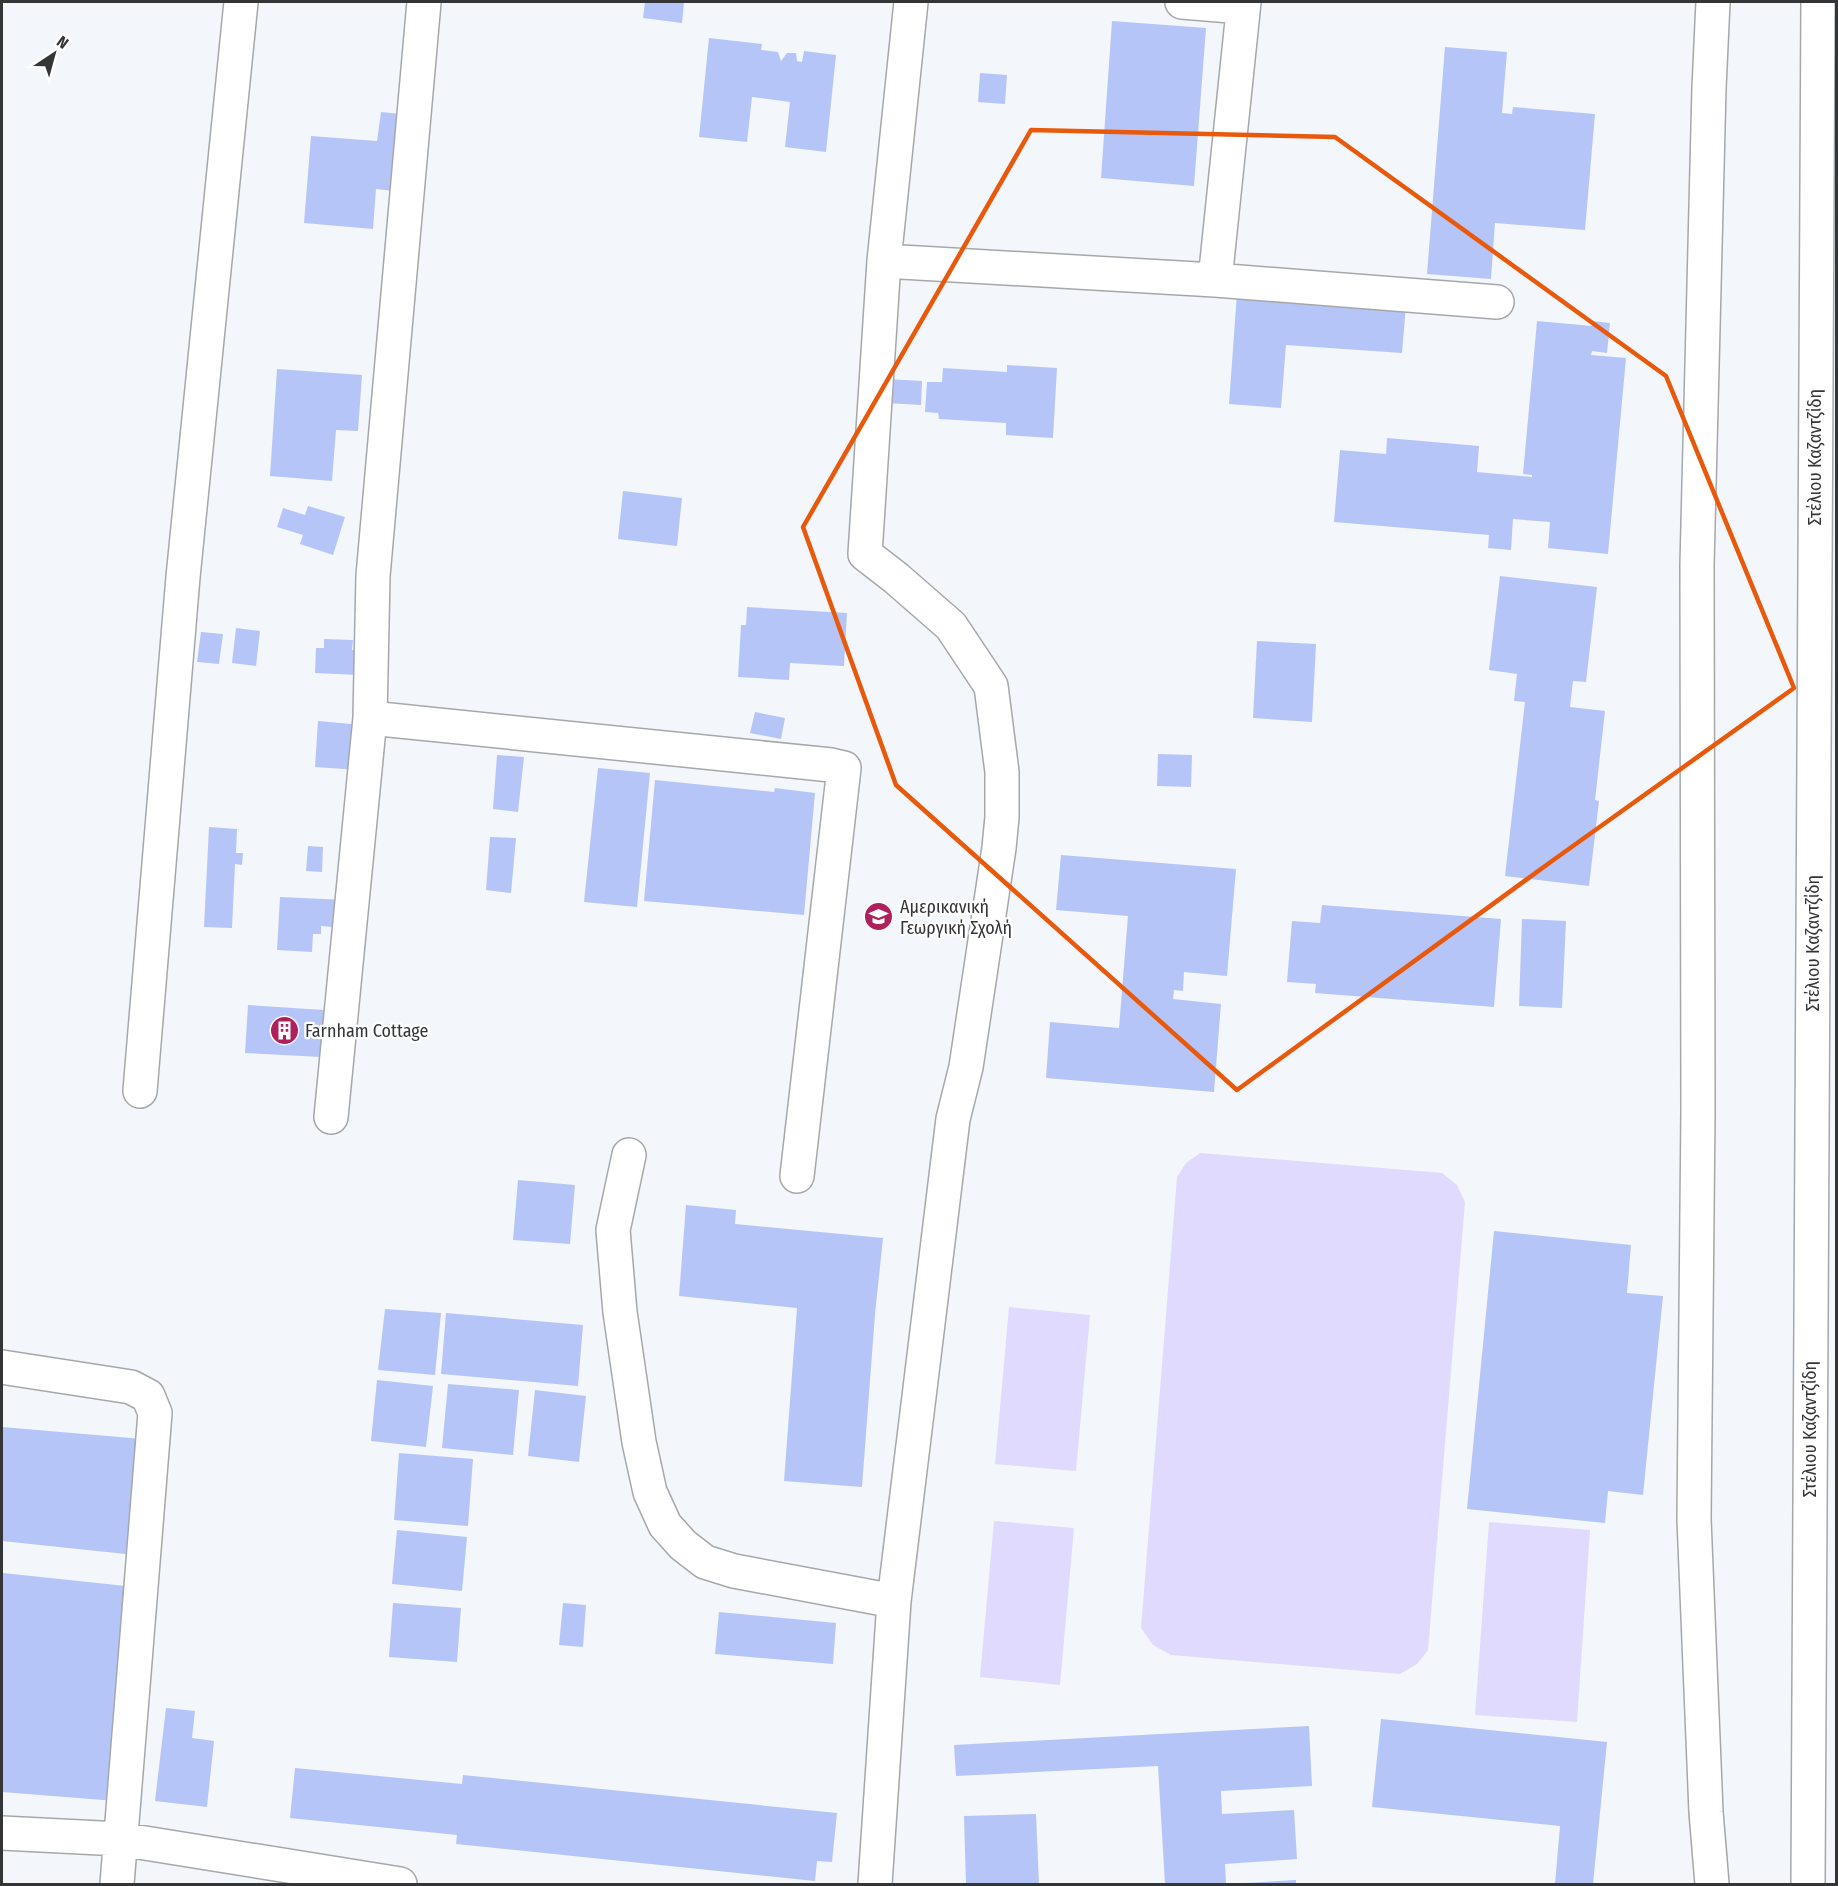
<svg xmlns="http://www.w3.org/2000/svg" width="1838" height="1886" viewBox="0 0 1838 1886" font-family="'Fira Sans Condensed',sans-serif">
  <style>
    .green { fill: #e0dafe }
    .building { fill: #b6c5f7 }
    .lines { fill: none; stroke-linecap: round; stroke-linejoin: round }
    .minor-casing { stroke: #a5a8ab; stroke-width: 36 }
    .major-casing { stroke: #a5a8ab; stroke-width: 36 }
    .minor { stroke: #fff; stroke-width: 33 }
    .major { stroke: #fff; stroke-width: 33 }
    .marked { fill: none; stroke: #e8590c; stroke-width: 4.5; stroke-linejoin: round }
    .labels { text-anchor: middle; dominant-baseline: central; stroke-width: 4.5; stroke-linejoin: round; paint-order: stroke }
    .street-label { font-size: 18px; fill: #343536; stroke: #fff }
    .poi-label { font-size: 18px; fill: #343536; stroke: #fff; text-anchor: start }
  </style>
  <rect width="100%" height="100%" fill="#f3f6fa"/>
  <path class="green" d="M1200 1153 1442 1173 1457 1185 1465 1202 1428 1650 1417 1664 1400 1674 1171 1655 1153 1645 1141 1628 1177 1177 1186 1163Z
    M1009 1307 1090 1315 1076 1471 995 1464Z
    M994 1521 1074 1528 1060 1685 980 1677Z
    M1489 1522 1590 1530 1577 1722 1475 1715Z"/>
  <path class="building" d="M645 2H684L682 23 643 18Z
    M1112 21 1206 28 1194 186 1101 178Z
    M709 38 762 44 761 50 778 52 781 61 787 53H796L797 61 802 62 804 51 836 55 826 152 785 147 790 102 752 97 747 142 699 137Z
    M1445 47 1507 52 1502 113 1512 114 1513 107 1595 114 1585 230 1495 223 1491 279 1427 274Z
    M980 73 1007 75 1005 104 978 102Z
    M381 112 411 115 403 192 376 189 373 229 304 223 311 136 377 141Z
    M1237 293 1406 305 1402 353 1286 345 1281 408 1229 404Z
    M1537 321 1592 326V321L1610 323 1607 353 1592 351 1591 355 1626 358 1608 554 1548 548 1550 522 1513 519 1511 550 1488 548 1489 535 1334 522 1340 450 1386 454 1387 438 1479 446 1477 472 1532 477V475L1523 474Z
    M1007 365 1057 368 1053 438 1006 435V423L939 419 938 413 925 412 927 382H942L943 368 1007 372Z
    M277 369 362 375 358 431 336 430 332 481 270 476Z
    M887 379 922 381 921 405 886 403Z
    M623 491 682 498 677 546 618 539Z
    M308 506 345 517 333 555 300 544 303 535 277 527 283 508 305 515Z
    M1500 576 1597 587 1586 682 1573 681 1570 707 1605 711 1595 800 1599 801 1589 886 1505 876 1525 702 1514 701 1517 674 1489 670Z
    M747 607 847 613 844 666 790 663 789 680 738 677 741 625H746Z
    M236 628 260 631 256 666 232 663Z
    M201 632 223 634 219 664 197 662Z
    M324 639 353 640 352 650H361L359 675 315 673 316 648H324Z
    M1257 641 1316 644 1312 722 1253 718Z
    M755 712 785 718 781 739 750 733Z
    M318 721 362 725 358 770 315 767Z
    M1158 754 1192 755 1191 787 1157 786Z
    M497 755 524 757 518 812 493 809Z
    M598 768 650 773 637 907 584 902Z
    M655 780 774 792 775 788 815 793 804 915 644 901Z
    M209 827 237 829 236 853H243L242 865 235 864 232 928 204 927Z
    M490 837 516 838 511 893 486 890Z
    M308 846 323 847 322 872 306 871Z
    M1061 855 1236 869 1227 976 1184 972 1183 991 1174 990 1173 999 1221 1004 1214 1092 1046 1078 1050 1022 1119 1028 1128 916 1056 910Z
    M280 897 345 900 332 936V927L321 926V934H313L312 952 277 950Z
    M1322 905 1501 919 1494 1007 1315 993 1316 984 1287 982 1292 921 1320 923Z
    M1522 919 1566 921 1562 1008 1519 1006Z
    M248 1005 324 1010 321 1057 245 1053Z
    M518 1180 575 1185 570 1244 513 1240Z
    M686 1205 736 1210 735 1224 883 1238 875 1314 862 1487 784 1481 797 1308 679 1296Z
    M1494 1231 1631 1245 1627 1293 1663 1296 1643 1495 1608 1491 1605 1523 1467 1509Z
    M385 1309 441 1313 435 1375 378 1370Z
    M446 1313 583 1325 578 1386 441 1374Z
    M377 1380 433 1386 426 1447 371 1441Z
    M448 1384 519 1390 513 1455 442 1448Z
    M535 1390 586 1396 579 1462 528 1456Z
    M2 1427 143 1439 135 1555 2 1541Z
    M399 1453 473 1459 468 1526 394 1520Z
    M397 1530 467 1537 462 1591 392 1584Z
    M3 1573 135 1587 116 1801 2 1792Z
    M393 1603 461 1608 457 1662 389 1657Z
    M563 1603 586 1605 583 1647 559 1645Z
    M719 1612 836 1623 833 1664 715 1654Z
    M166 1708 195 1711 192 1738 214 1741 207 1807 155 1801Z
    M1381 1719 1607 1742 1593 1884H1555L1560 1826 1372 1807Z
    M1309 1726 1312 1786 1221 1791 1222 1814 1294 1810 1297 1859 1225 1864 1226 1884H1165L1158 1766 956 1776 954 1745Z
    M295 1768 462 1784 463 1775 837 1813 832 1862 817 1861 815 1881 456 1844 457 1835 290 1818Z
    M1036 1814 1039 1884H966L964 1816Z
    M1296 1880V1884H1245V1883Z"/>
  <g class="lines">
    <defs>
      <path id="minor" d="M1182 2 1243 7
        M884 261 1215 280 1497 302
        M1215 280 1244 2
        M370 718 831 765 844 768 797 1176
        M140 1091 183 577 241 2
        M331 1117 370 718 373 576 424 2
        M629 1155 613 1230 620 1312 639 1442 650 1492 665 1525 683 1545 705 1562 734 1571 894 1601
        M2 1367 131 1387 148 1396 155 1413 117 1884
        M2 1833 120 1839 400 1884
        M875 1884 894 1601 953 1119 966 1067 999 848 1002 817V772L991 686 951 626 896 578 865 554 884 261 911 2
        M1712 1884 1706 1812 1694 1519 1698 1111 1697 565 1709 88 1713 2"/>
      <path id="major" d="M1808 1884 1818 2"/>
    </defs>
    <use href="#minor" class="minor-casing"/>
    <use href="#major" class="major-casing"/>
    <use href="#minor" class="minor"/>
    <use href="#major" class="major"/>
  </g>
  <path class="marked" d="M1031 130 1335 137 1666 376 1794 688 1552 861 1237 1090 896 785 803 527Z"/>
  <defs>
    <symbol id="university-disc" viewBox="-11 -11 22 22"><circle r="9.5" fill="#ae215e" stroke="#fff"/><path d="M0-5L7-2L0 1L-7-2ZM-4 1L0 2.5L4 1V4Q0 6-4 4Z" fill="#fff"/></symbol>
    <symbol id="building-disc" viewBox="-11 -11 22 22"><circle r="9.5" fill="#ae215e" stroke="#fff"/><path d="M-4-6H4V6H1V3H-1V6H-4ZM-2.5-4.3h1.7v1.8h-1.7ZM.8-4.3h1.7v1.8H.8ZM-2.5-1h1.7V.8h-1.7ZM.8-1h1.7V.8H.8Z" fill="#fff"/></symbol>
  </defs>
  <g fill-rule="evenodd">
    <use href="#university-disc" x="862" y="900" width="33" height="33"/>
    <use href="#building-disc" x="268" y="1014" width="33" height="33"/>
  </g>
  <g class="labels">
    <g class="street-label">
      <text transform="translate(1815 457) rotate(-90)">Στέλιου Καζαντζίδη</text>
      <text transform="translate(1813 943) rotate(-90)">Στέλιου Καζαντζίδη</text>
      <text transform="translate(1810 1429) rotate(-90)">Στέλιου Καζαντζίδη</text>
    </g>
    <g class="poi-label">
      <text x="900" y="907">Αμερικανική<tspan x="900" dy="21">Γεωργική Σχολή</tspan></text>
      <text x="305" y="1031">Farnham Cottage</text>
    </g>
  </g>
  <rect width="1838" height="1886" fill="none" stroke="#343536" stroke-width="6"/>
  <g transform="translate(54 54) rotate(36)" stroke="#ffffff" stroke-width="4.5" paint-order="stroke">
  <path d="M0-4.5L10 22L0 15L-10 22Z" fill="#343536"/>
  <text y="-9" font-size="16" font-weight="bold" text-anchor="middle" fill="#343536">N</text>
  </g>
</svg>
